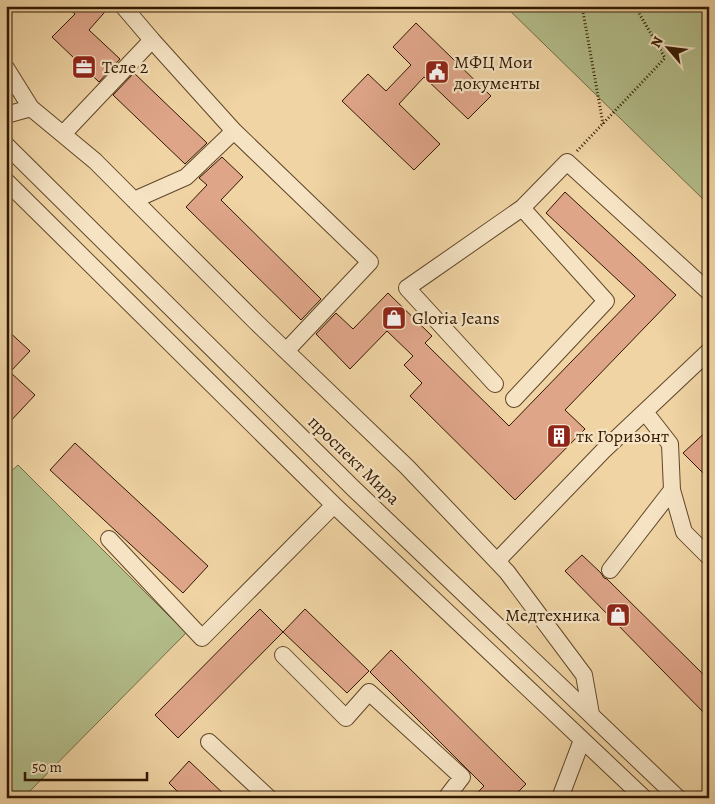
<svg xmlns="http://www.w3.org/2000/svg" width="715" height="804" viewBox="0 0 715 804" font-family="Alegreya,serif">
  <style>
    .green { fill: #b3be8b; stroke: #726b46 }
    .building { fill: #dfa589; stroke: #301800 }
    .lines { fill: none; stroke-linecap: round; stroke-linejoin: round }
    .minor-casing { stroke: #604729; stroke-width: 18 }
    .path { stroke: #301800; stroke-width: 3; stroke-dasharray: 1 2.5; stroke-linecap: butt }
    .minor { stroke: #f5e3c4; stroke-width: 16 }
    .labels { text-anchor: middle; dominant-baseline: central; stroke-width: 4.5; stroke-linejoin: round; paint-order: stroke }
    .poi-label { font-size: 18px; fill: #301800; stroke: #f5e3c4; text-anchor: start }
    .street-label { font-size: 18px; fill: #301800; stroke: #f5e3c4 }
  </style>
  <rect width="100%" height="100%" fill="#f0d4a4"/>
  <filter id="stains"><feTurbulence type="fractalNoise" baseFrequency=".004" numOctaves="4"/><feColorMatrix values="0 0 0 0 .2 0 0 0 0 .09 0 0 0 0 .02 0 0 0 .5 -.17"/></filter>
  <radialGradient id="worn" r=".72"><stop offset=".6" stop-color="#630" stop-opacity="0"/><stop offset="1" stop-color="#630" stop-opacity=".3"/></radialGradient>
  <path class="green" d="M505 6H709V202L707 203Z
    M18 465 186 633 23 798H6V476Z"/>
  <path class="building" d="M66 6H110L89 30 120 59 99 82 52 37 75 14Z
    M416 23 491 96 468 119 424 77 399 104 440 144 414 170 342 101 368 74 386 91 411 65 393 47Z
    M134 73 207 143 185 164 113 95Z
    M222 157 243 177 221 200 321 299 301 320 186 207 207 185 199 178Z
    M565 192 676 295 565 410 585 429 515 500 410 396 422 383 404 365 413 356 387 331 350 369 316 334 336 313 353 329 388 293 432 336 425 343 509 426 635 296 546 213Z
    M6 329 30 351 10 372 35 395 6 426Z
    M709 429V479L683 453Z
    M75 443 208 566 183 593 50 470Z
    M582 555 601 573 604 578 607 579 709 680V718L565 571Z
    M260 609 283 632 178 738 155 715Z
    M305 609 369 671 347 693 283 632Z
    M391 650 526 784 512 798H472L484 786 370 672Z
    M189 761 228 798H184L169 783Z"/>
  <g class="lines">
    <defs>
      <path id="minor" d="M123 6 152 40 234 131 186 177 134 200
        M6 68 31 108
        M6 115 31 108 95 161 256 322 407 467 507 572 584 675 591 714
        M234 131 370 262 286 351
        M63 134 152 40
        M6 145 353 488 678 798
        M6 181 334 505 644 798
        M495 384 407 288 522 208 567 162 709 292
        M514 399 606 301 522 208
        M645 412 670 444 672 490 684 532 709 557
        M109 539 202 638 334 505
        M497 561 603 451 709 351
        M610 570 672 490
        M283 655 346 718 369 692 462 777 446 798
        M209 742 269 798
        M560 798 582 740"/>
    </defs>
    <use href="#minor" class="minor-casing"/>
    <path class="path" d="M582 6 603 124
      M577 151 665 58 636 8 634 6"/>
    <use href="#minor" class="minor"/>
  </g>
  <defs>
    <symbol id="office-square" viewBox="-11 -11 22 22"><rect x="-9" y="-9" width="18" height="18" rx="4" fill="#8f2418" stroke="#f5e3c4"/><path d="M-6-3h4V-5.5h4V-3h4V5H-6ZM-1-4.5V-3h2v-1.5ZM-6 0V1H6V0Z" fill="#fff"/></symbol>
    <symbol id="civic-square" viewBox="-11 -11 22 22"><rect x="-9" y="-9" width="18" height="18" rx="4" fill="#8f2418" stroke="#f5e3c4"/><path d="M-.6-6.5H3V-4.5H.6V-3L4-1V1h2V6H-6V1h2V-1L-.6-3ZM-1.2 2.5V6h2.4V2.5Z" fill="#fff"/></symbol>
    <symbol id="shop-square" viewBox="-11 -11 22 22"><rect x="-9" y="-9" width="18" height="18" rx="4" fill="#8f2418" stroke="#f5e3c4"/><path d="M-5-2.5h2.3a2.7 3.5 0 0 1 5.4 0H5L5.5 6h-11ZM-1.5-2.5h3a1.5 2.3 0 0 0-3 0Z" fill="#fff"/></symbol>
    <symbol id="building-square" viewBox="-11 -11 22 22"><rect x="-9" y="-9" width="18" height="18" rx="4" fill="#8f2418" stroke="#f5e3c4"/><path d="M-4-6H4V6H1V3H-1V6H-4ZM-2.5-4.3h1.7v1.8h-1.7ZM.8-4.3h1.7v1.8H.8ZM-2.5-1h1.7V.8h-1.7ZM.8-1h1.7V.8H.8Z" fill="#fff"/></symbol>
  </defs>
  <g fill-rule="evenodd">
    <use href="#office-square" x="70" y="53" width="28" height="28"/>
    <use href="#civic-square" x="423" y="58" width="28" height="28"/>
    <use href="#shop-square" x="380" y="304" width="28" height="28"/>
    <use href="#building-square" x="545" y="422" width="28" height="28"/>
    <use href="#shop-square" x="604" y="601" width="28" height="28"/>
  </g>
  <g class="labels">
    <g class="poi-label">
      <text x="454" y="62">МФЦ Мои<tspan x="454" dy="21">документы</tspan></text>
      <text x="102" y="67">Теле 2</text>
      <text x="412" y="318">Gloria Jeans</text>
      <text x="576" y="436">тк Горизонт</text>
      <text x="600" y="615" text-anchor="end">Медтехника</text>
    </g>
    <g class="street-label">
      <text transform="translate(354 460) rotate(44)">проспект Мира</text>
    </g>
  </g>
  <rect width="715" height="804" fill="none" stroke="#f0d4a4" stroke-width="25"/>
  <rect x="8" y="8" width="700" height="789" fill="none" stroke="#301800" stroke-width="2.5"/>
  <rect x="12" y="12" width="690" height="779" fill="none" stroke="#301800"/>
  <g transform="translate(668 48) rotate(298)" stroke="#f5e3c4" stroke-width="4" paint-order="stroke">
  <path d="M0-4L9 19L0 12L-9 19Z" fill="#301800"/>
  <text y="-8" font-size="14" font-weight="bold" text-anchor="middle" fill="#301800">N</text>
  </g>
  <path d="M25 772v8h122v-8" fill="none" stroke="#301800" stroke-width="2.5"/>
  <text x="32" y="772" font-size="15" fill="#301800" stroke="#f5e3c4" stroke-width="4" paint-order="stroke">50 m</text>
  <rect width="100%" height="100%" filter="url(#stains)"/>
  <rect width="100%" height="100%" fill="url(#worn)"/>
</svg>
